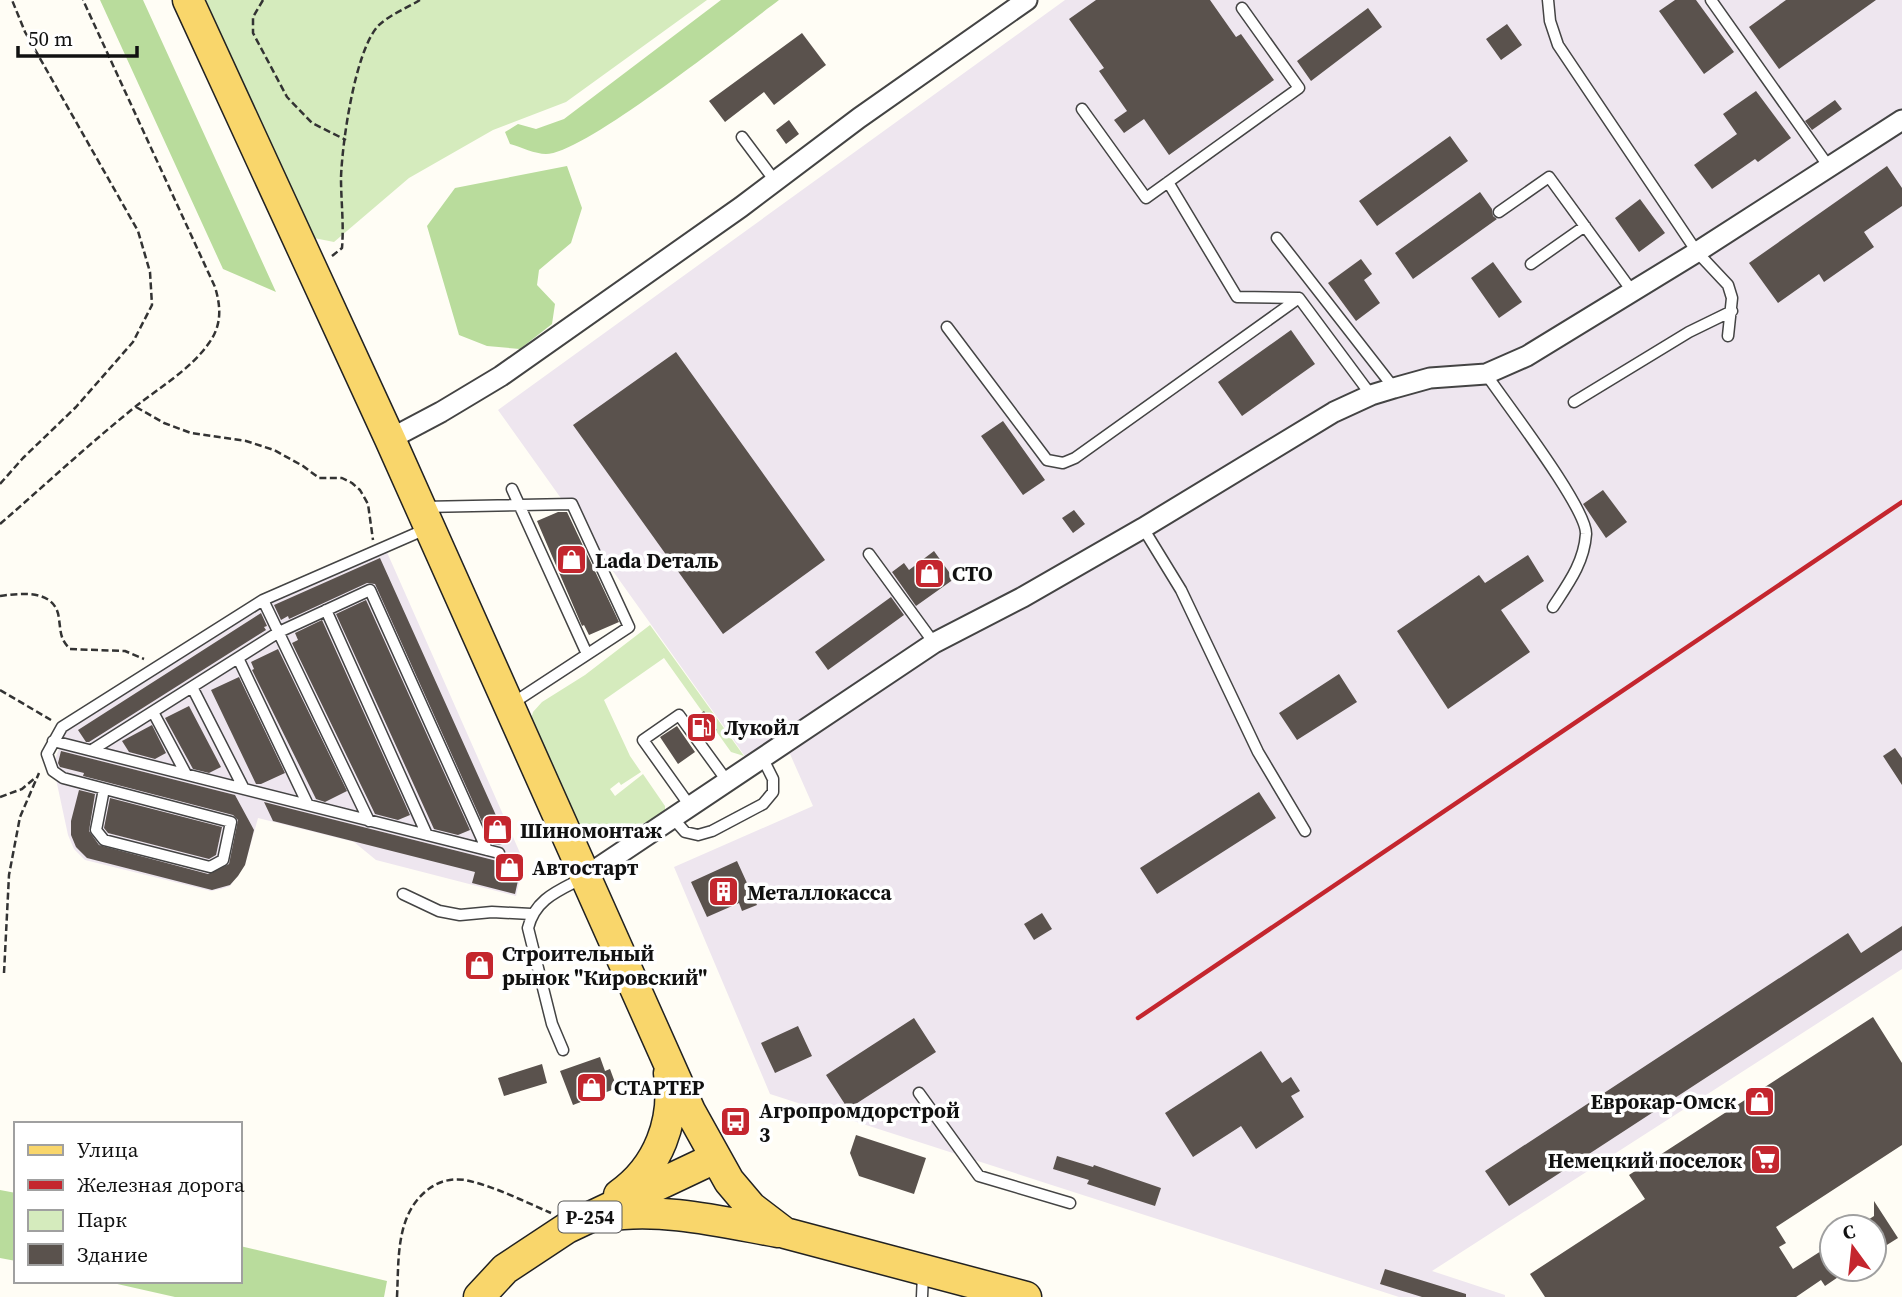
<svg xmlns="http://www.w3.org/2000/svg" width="1902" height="1297" viewBox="0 0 1902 1297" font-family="'Source Serif 4',serif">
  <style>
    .industrial { fill: #eee6ef }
    .green { fill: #d5ebbd }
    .forest { fill: #b9dc9c }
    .building { fill: #5a524d }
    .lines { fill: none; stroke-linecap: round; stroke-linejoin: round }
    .lane-casing { stroke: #444; stroke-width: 13 }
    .street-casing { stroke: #444; stroke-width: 23 }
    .primary-casing { stroke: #222; stroke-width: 33 }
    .path { stroke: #333; stroke-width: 2.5; stroke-dasharray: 7 3.5; stroke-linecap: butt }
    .lane { stroke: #fff; stroke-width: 10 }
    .street { stroke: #fff; stroke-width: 19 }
    .primary { stroke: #f9d66b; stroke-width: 30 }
    .rail { stroke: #c4262e; stroke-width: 4.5 }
    .labels { text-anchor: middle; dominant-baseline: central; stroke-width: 7; stroke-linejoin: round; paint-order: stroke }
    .shield { fill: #fff; stroke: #585858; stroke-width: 2 }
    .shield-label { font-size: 19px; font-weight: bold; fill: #111 }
    .poi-label { font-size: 21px; font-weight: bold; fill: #111; stroke: #fff; text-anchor: start }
  </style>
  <rect width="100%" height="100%" fill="#fffdf5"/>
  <path class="industrial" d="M1065 0H1902V969L1432 1271 1505 1295V1297H1399L770 1094 674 867 813 806 790 754 757 773 498 410Z
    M386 550 524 862 516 896 376 860 354 842 258 818 245 865 230 886 221 889 211 891 85 860 74 849 68 835 53 765 65 732 271 600Z"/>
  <path class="green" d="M206 0H707L566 102 493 130 409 178 334 242 314 238 291 194Z
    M650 625 744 756 731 752 664 658 604 700 630 756 641 772 621 785 619 782 610 789 615 796 643 774 665 806V814C655 821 647 821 636 826 622 831 604 841 589 833 574 826 540 739 531 719L533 712 542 702 585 675Z"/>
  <path class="forest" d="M100 0H143L276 292 223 269Z
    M721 0H779C740 29 584 154 546 154 535 154 521 147 510 144L505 132 518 124 536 129 564 119Z
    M567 166 582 208 571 243 539 270 537 285 555 304 552 324 520 349 487 346 459 335 427 226 455 188Z
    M0 1190 16 1193V1261L0 1258Z
    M240 1246 387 1281 384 1297H175L104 1281H240Z"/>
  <path class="building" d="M1096 0H1210L1236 37 1241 34 1274 80 1169 155 1144 119 1124 133 1114 120 1127 111 1099 71 1104 68 1069 19Z
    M1675 0H1696L1734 52 1704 74 1659 11Z
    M1786 0H1876L1779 69 1749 27Z
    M1368 8 1382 27 1311 81 1297 61Z
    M1507 24 1522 45 1501 60 1486 39Z
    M802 33 826 65 774 105 764 92 725 122 709 101Z
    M1756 91 1791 138 1758 162 1755 159 1712 189 1694 165 1737 134 1723 114Z
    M1835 100 1842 109 1812 130 1805 121Z
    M789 120 799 134 786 144 776 130Z
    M1450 136 1468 161 1377 226 1359 201Z
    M1887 166 1902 188V206L1864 232 1874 247 1824 282 1819 274 1778 303 1749 263Z
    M1480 192 1492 209 1493 216 1497 219 1413 279 1395 253Z
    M1640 199 1665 233 1639 252 1615 218Z
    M1361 259 1372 274 1364 280 1380 303 1356 321 1328 283Z
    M1493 262 1522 302 1499 318 1471 278Z
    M1291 330 1315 364 1242 416 1218 382Z
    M676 352 825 560 723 634 573 425Z
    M1003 421 1045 480 1023 495 981 436Z
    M1603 490 1627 522 1606 538 1583 504Z
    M1074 510 1085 524 1073 533 1062 518Z
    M558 512H567L619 622 589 635 584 625 582 626 537 521Z
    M934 551 954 579 916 606 892 572 904 563 909 570Z
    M1528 555 1544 581 1501 610 1530 652 1448 709 1397 631 1479 575 1485 583Z
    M380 558 508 842 499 845 492 844 375 584 367 583 289 619 288 616 281 620 274 605Z
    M891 597 904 615 828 670 815 652Z
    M366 600 470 830 458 835 434 829 336 614Z
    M261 613 267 626 264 627 266 630 89 742H86L78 730Z
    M322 620 410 815 398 820 375 814 292 643 298 640 295 633Z
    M278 649 347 791 325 802 316 799 252 670 254 669 251 662Z
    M1339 674 1357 702 1297 740 1279 713Z
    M239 677 285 773 261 784H256L211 690Z
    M189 706 221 767 209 773 193 769 165 718Z
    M704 711 717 730 705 738 692 720Z
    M152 725 166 753 155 759 129 752 122 741Z
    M677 726 695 752 678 764 660 737Z
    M1895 748 1902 758V785L1883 756Z
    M61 751 235 795 254 830 245 865 238 876 230 885 212 890 87 858 76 847 71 835V821L79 790 95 794 89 831 99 845 208 874 229 864 238 820 233 815 83 776 84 773 60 767 58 763Z
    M1259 792 1276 818 1157 894 1140 868Z
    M110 798 222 827 216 855 209 859 108 833 104 828Z
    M264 802 521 867 515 894 472 883 475 872 273 821Z
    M737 861 757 905 742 911 739 903 707 917 691 882Z
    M1042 913 1052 929 1034 940 1024 924Z
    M1902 926V950L1509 1206 1485 1171 1848 933 1861 953Z
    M1873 1017 1902 1063V1145L1776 1227 1786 1243 1779 1247 1793 1269 1832 1244V1269H1850L1825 1286 1821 1280 1796 1297H1545L1530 1274 1645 1199 1629 1175Z
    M914 1018 936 1052 848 1109 826 1075Z
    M798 1026 812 1056 775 1073 761 1043Z
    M1261 1051 1282 1083 1291 1077 1300 1091 1291 1096 1304 1117 1256 1149 1241 1126 1193 1157 1165 1113Z
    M600 1057 605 1071 610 1069 617 1088 573 1105 560 1071Z
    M542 1064 547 1083 504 1096 498 1078Z
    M856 1135 926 1158 914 1194 859 1176 850 1153Z
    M1057 1156 1093 1167 1094 1165 1161 1188 1155 1206 1087 1184 1089 1180 1053 1169Z
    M1874 1201 1898 1238 1874 1253V1227H1857L1874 1216Z
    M1385 1269 1466 1294V1297H1422L1380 1284Z"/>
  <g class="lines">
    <defs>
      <path id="lane" d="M1548 0 1550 21 1558 45 1697 252 1728 285 1732 298 1728 336
        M1711 0 1829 167
        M1082 109 1146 198 1299 88 1242 8
        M742 137 775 181
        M1168 182 1237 297 1299 298 1371 395
        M1499 212 1549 177 1632 291
        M1277 238 1394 388
        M1531 264 1585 226
        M947 327 1047 460 1063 463 1075 458 1299 298
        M1486 374C1504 401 1587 508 1586 534 1584 563 1568 584 1553 607
        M1574 402 1689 332 1732 311
        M512 489 587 654
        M423 507 572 504 629 627 513 703
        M1143 528 1181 590 1258 752 1305 831
        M869 554 934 643
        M263 600 369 821
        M326 610 427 835
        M238 658 308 805
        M192 687 244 789
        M153 712 186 774
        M53 741 499 853
        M92 750 279 632 370 590 487 850
        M104 789 96 830 104 840 210 867 223 860 231 822 63 778 53 771 47 754 62 727 263 600 426 529
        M690 806 643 740 679 715 727 781
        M673 818 685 832 698 835 712 831 763 804 773 792V779L762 757
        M403 894 439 911 460 915 492 912 531 914
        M563 1050 552 1024 528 928C535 899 558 891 583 878
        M919 1093 979 1176 1070 1203
        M922 1297 923 1274"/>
      <path id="street" d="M390 439 441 412 501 376 741 207 859 118 1027 0
        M586 876 934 643 1023 597 1143 528 1334 412 1371 395 1394 388 1430 378 1486 374 1527 356 1697 252 1902 120"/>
      <path id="primary" d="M188 0 390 439 690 1111 729 1181 751 1207 785 1233 1026 1297
        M619 1195C659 1167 676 1120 669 1073
        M605 1216C662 1207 722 1222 778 1232
        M479 1297 505 1269 567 1228 715 1158"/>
    </defs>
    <use href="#lane" class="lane-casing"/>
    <use href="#street" class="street-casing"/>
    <use href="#primary" class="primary-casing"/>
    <path class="path" d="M263 0 253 17V33L287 97 312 123 346 140
      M332 256 342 248C344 224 341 201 341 178 342 143 355 51 378 26 389 15 407 8 420 0
      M136 407 164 423 191 433 246 441 274 450 303 466 319 478H342L352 483 360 490 368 504 373 540
      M0 484 23 458 76 407 133 342 152 305 150 272 138 231 25 32 12 0
      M0 524C45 485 89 444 135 407 160 387 190 370 209 343 222 325 221 307 215 287L83 0
      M0 596C22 593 56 589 59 619 61 633 60 639 70 649L125 651 144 659
      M0 690 51 720
      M0 797 22 789 35 778
      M4 973 9 875 20 817 39 773
      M397 1297C399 1259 395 1213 430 1188 440 1181 452 1178 465 1180 494 1186 523 1201 551 1213"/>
    <use href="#lane" class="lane"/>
    <use href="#street" class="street"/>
    <use href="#primary" class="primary"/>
    <path class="rail" d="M1138 1018 1902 502"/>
  </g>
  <defs>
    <symbol id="shop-square" viewBox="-11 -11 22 22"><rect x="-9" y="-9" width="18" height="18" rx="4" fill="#c4262e" stroke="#fff"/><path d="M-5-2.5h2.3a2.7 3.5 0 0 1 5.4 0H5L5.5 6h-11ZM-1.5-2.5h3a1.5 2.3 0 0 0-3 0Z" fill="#fff"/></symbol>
    <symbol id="fuel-square" viewBox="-11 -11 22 22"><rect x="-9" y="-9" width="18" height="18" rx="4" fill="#c4262e" stroke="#fff"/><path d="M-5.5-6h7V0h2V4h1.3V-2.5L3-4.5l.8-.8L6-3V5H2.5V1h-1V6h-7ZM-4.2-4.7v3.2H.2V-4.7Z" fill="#fff"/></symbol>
    <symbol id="building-square" viewBox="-11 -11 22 22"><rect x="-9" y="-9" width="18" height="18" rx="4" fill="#c4262e" stroke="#fff"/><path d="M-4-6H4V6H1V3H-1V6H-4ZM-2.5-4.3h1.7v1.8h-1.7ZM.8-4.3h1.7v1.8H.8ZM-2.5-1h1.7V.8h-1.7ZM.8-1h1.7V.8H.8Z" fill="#fff"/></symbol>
    <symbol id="bus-square" viewBox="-11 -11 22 22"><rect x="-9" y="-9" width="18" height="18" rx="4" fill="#c4262e" stroke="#fff"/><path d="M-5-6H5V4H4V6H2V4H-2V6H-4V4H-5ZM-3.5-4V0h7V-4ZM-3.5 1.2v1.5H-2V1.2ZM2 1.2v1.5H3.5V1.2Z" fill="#fff"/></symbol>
    <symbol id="supermarket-square" viewBox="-11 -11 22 22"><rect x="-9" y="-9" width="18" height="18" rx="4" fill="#c4262e" stroke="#fff"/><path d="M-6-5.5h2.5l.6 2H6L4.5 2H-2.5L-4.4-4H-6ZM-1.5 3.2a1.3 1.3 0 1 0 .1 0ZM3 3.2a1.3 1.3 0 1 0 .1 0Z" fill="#fff"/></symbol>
  </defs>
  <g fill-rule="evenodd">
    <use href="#shop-square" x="554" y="542" width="35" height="35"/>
    <use href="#shop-square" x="912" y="556" width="35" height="35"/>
    <use href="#fuel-square" x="684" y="710" width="35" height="35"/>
    <use href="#shop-square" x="480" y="812" width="35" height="35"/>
    <use href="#shop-square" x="492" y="850" width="35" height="35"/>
    <use href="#building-square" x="706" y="874" width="35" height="35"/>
    <use href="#shop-square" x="462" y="948" width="35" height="35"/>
    <use href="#shop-square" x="574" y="1070" width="35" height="35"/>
    <use href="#shop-square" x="1742" y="1084" width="35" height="35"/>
    <use href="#bus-square" x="718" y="1104" width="35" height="35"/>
    <use href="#supermarket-square" x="1748" y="1142" width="35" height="35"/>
  </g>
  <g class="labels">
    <rect class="shield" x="558.5" y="1201.5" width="63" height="31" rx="5"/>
    <g class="shield-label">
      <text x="590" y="1217">Р-254</text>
    </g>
    <g class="poi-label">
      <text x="595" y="560">Lada Dеталь</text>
      <text x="952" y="573">СТО</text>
      <text x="724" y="727">Лукойл</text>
      <text x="520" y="830">Шиномонтаж</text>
      <text x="532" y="867">Автостарт</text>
      <text x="747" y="892">Металлокасса</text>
      <text x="502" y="953">Строительный<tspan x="502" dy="24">рынок "Кировский"</tspan></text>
      <text x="614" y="1087">СТАРТЕР</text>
      <text x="1736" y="1101" text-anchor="end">Еврокар-Омск</text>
      <text x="759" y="1110">Агропромдорстрой<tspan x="759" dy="24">3</tspan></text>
      <text x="1742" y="1160" text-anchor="end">Немецкий поселок</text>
    </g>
  </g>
  <rect x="14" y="1122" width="228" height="161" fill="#ffffff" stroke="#a0a0a0" stroke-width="2"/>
  <rect x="28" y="1145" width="35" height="10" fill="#f9d66b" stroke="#a0a0a0" stroke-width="2"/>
  <text x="77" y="1157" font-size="21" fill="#111111">Улица</text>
  <rect x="28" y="1180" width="35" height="10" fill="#c4262e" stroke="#a0a0a0" stroke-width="2"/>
  <text x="77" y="1192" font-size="21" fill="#111111">Железная дорога</text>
  <rect x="28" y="1210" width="35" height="21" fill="#d5ebbd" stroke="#a0a0a0" stroke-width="2"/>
  <text x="77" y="1227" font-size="21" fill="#111111">Парк</text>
  <rect x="28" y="1244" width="35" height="21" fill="#5a524d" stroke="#a0a0a0" stroke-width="2"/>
  <text x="77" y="1262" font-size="21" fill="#111111">Здание</text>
  <g transform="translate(1853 1248) rotate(345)"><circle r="33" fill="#ffffff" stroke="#a0a0a0" stroke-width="2"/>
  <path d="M0-5L12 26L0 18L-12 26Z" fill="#c4262e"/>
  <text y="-10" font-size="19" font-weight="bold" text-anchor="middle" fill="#111111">С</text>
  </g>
  <path d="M18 46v10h119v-10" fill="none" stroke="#111111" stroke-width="3.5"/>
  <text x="28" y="46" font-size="21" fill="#111111" stroke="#ffffff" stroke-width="5" paint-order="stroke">50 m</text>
</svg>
